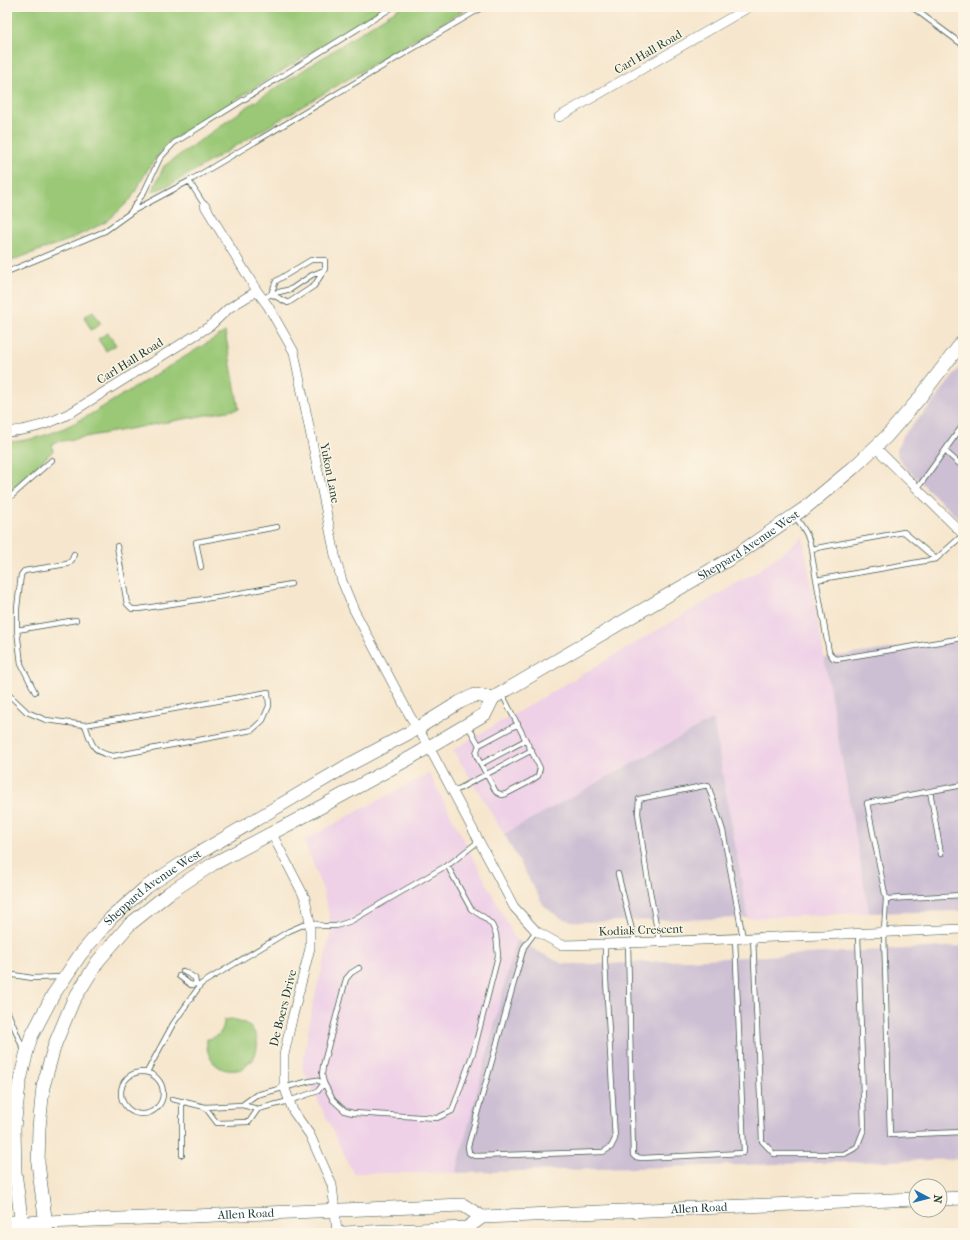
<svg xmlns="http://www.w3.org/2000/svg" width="970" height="1240" viewBox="0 0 970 1240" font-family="'IM FELL French Canon',serif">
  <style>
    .built { fill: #eed0e7 }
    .industrial { fill: #ccbed3 }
    .green { fill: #9ac876; stroke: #5c8255 }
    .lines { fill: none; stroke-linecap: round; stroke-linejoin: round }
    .lane-casing { stroke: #3f564b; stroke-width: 6 }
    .street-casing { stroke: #3f564b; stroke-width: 10 }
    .secondary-casing { stroke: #3f564b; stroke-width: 14 }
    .primary-casing { stroke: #3f564b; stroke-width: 16 }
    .lane { stroke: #fff; stroke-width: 4.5 }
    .street { stroke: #fff; stroke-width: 9 }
    .secondary { stroke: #fff; stroke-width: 13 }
    .primary { stroke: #fff; stroke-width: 15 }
    .labels { text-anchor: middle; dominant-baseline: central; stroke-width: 3; stroke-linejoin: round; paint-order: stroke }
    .street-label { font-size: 12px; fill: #1f3d34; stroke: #fcf5e5 }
  </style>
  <rect width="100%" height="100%" fill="#fcf5e5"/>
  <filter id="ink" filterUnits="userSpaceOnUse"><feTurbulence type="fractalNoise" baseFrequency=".025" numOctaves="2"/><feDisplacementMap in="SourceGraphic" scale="8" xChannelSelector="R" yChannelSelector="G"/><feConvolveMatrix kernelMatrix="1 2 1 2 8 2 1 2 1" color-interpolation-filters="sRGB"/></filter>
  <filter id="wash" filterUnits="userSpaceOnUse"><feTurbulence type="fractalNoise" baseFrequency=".012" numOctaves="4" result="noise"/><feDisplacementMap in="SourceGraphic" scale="16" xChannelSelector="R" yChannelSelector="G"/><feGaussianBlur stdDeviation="0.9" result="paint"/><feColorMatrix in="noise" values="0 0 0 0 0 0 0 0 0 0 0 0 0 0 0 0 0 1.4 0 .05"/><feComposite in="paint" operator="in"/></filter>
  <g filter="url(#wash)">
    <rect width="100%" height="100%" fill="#f6e6cd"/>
    <path class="built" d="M803 537 869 913 748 918 713 719 504 834 453 750 758 571Z
      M429 773 516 940 456 1173H353L302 1067 313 1003 332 929 323 890 304 840Z"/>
    <path class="industrial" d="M963 363V523L903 465 898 457 897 449 901 440 904 434 931 405Z
      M963 639V911L869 913 824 658Z
      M713 719 748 918 580 922 571 921 561 918 553 913 544 906 504 834Z
      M516 940 563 964H607L963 946V1159L456 1173Z"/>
    <path class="green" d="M7 7H384L168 142 148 169 131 199 108 221 69 240 7 262Z
      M401 7H469L172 184 152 192 164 166 247 107 383 18Z
      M93 311 101 324 91 330 84 317Z
      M225 332 239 409 52 443 53 451 7 494V442C56 440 92 413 132 389 163 370 194 351 225 332Z
      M108 333 116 345 106 351 98 339Z
      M231 1019C255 1022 264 1041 252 1061L248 1062C247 1064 246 1066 245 1067 243 1069 238 1070 236 1070 216 1073 205 1056 207 1039 218 1038 224 1031 224 1020Z"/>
  </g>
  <g filter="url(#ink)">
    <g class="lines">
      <defs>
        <path id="lane" d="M912 7 963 45
          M189 181 483 7
          M131 212 189 181 205 206
          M311 260H325V269L314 286 288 303 271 294 276 281Z
          M7 272 105 231 130 213 144 192 160 158 174 143 393 7
          M263 299 271 294 291 289 312 275 324 270
          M945 451 963 467
          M917 489 963 425
          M7 500 52 460
          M795 516C806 532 810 536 812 556L829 652 833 658 837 659 963 638
          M117 546 127 604 132 609H139L223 596 291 584
          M811 549 904 532 936 559
          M201 567 196 542 277 527
          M816 580 936 559 963 535
          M17 630 76 620
          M35 692 21 664 17 630V608L21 575 24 571 67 564 72 560 74 554
          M7 693 27 712 46 720 85 725 268 692 269 706 263 720 252 730 113 756C91 752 92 743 85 725
          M502 694 540 768 538 776 529 782 506 794 502 795 496 792 477 757 476 753 479 745 518 724
          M468 726 479 745
          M481 764 526 740
          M963 785 867 803 886 899 884 932 890 1135 963 1132
          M930 791 941 854
          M453 792 532 750
          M618 874 635 942
          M886 899 963 895
          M536 931 524 947 468 1146 469 1153 475 1156 603 1152 611 1147 615 1139 605 962V944
          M753 937 762 1141 774 1154H844L857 1147 864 1129 858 933
          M659 941 646 869 638 813 639 799 708 785 723 831 743 938
          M628 943 633 1155 635 1157 642 1158 743 1153 744 1152 735 938
          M359 968 351 973 346 979 323 1066 322 1075 324 1083 333 1100 345 1111 353 1113 437 1118 452 1111 474 1050 498 956 496 934 492 925 485 918 471 909 447 865
          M183 971 195 978 196 984 199 986
          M7 974 32 978 63 977
          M179 976 191 985 196 984
          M7 1010 24 1051
          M147 1072 173 1024 201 984 289 931 310 922 323 926H336L351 921 451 863 479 841
          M121 1093a21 21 0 1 1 42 0a21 21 0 1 1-42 0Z
          M172 1099 205 1107 242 1105 258 1109 289 1101 318 1091 324 1083 316 1080 306 1082 256 1095 242 1105
          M205 1107 217 1123 249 1122 258 1109
          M182 1155V1101"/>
        <path id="street" d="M559 117 749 7
          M205 206 257 291 268 306 294 352 336 560 342 581 354 610 410 716 429 747 514 907 536 931 561 945 605 944 963 929
          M7 432C31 430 52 423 72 412L210 326 229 308 257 291
          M876 448 963 534
          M272 834 305 898 310 922V948L292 1019 284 1055V1086L293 1111 310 1135 332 1185 335 1210 337 1233"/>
        <g id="secondary">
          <path d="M940 1199 963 1198"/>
          <path id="s1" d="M22 1223 463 1205 482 1217"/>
          <path id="s2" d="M23 1233 15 1172 14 1128 19 1085 26 1055 31 1037 53 995 80 955 111 918 145 888 184 862 345 767 418 728 460 702 475 695 493 698"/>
          <path id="s3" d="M47 1233 38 1163 39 1128 43 1087 55 1044 73 1001 98 961 129 925 169 893 213 864 295 821 410 758 485 714 493 698 738 554 805 508 853 468 886 437 918 400 963 341"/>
          <path id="s4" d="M344 1233 467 1228 482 1217 916 1199"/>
        </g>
        <path id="primary" d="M7 1223H22"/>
      </defs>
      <use href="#lane" class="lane-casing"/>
      <use href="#street" class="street-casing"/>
      <use href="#secondary" class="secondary-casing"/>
      <use href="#primary" class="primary-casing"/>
      <use href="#lane" class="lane"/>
      <use href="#street" class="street"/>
      <use href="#secondary" class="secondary"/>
      <use href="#primary" class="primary"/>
    </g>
  </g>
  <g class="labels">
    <g class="street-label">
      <text transform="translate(648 52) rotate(-30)">Carl Hall Road</text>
      <text transform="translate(130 361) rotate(-32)">Carl Hall Road</text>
      <text transform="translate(330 473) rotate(79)">Yukon Lane</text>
      <text stroke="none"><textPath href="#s3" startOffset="1063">Sheppard Avenue West</textPath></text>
      <text stroke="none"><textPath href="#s2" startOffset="394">Sheppard Avenue West</textPath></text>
      <text transform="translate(641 930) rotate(-2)">Kodiak Crescent</text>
      <text transform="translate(283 1008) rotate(-76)">De Boers Drive</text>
      <text stroke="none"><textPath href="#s4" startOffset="359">Allen Road</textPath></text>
      <text stroke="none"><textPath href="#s1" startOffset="224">Allen Road</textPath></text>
    </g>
  </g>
  <rect width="970" height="1240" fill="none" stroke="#fcf5e5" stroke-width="24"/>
  <g transform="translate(928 1198) rotate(97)"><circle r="19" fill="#fcf5e5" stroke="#a4ab9e"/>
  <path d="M0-3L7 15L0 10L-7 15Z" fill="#1f6fb2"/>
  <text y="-6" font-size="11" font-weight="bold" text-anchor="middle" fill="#1f3d34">N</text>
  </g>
</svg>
